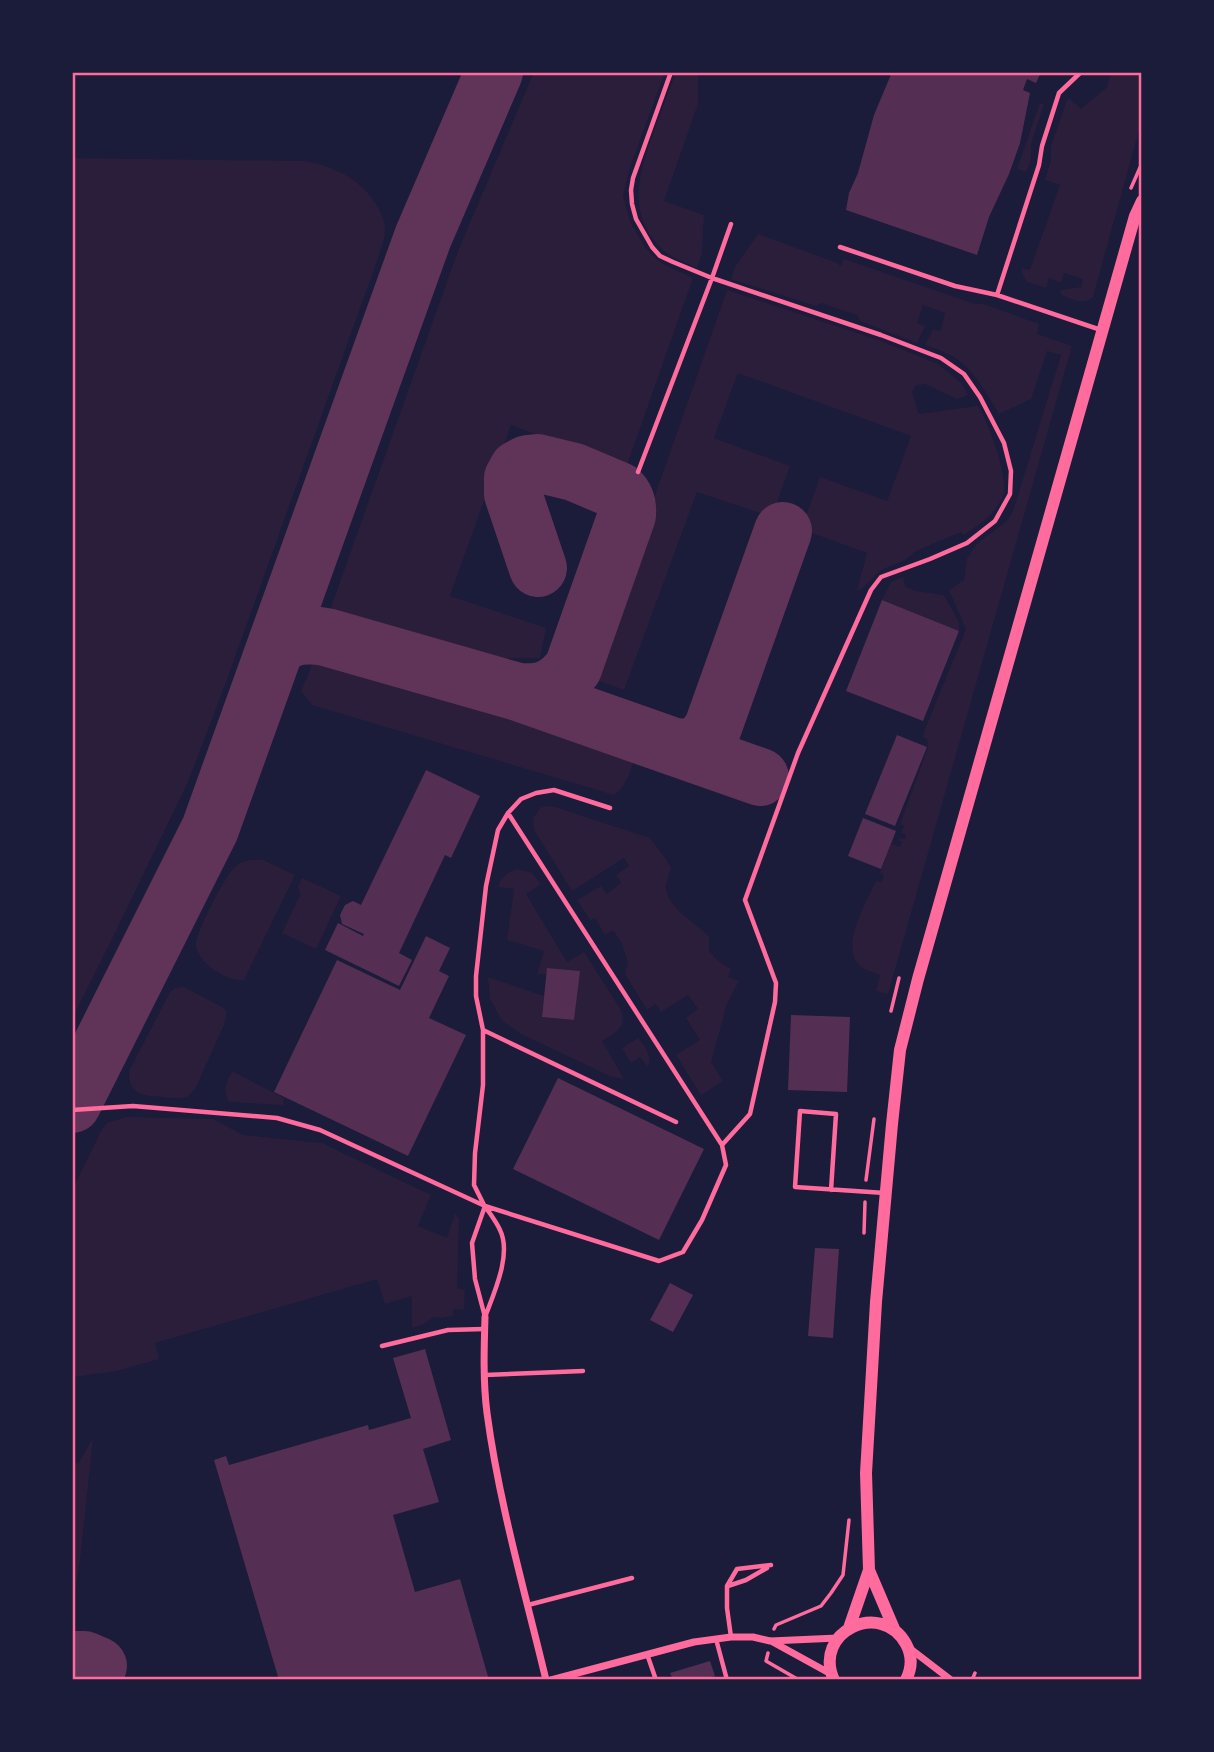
<svg xmlns="http://www.w3.org/2000/svg" width="1214" height="1752" viewBox="0 0 1214 1752" font-family="'Sofia Sans Condensed',sans-serif">
  <style>
    .green { fill: #2a1e3b }
    .lines { fill: none; stroke-linecap: round; stroke-linejoin: round }
    .taxiway { stroke: #603358; stroke-width: 58 }
    .building { fill: #542f53 }
    .path { stroke: #ff6b9d; stroke-width: 3.5 }
    .service { stroke: #ff6b9d; stroke-width: 4.5 }
    .minor { stroke: #ff6b9d; stroke-width: 7 }
    .tertiary { stroke: #ff6b9d; stroke-width: 12 }
    .neatline { fill: none; stroke: #ff6b9d; stroke-width: 2.5 }
  </style>
  <rect width="100%" height="100%" fill="#1b1b3a"/>
  <path class="green" d="M534 72H665L630 167 623 196 631 224 645 247 654 257 663 264 693 278 626 468 511 425 450 596 546 628 540 658H483L465 656 370 632 348 620 331 607 458 251Z
    M676 72H698V104L664 201 704 215 702 253 697 268C686 263 672 258 663 250 624 213 640 171 655 128 662 109 669 91 676 72Z
    M1111 72H1142V119L1093 297C1083 306 1072 299 1061 295V290L1081 287 1083 279 1064 273 1061 283 1049 278 1046 288 1027 282 1022 273V268L1030 270 1060 185 1045 180 1051 160V146L1067 100 1069 98 1081 109 1107 87Z
    M1040 103 1044 105 1031 143V159L1026 172 1017 169Z
    M72 158 304 161C335 166 363 180 379 209 382 215 385 223 385 229 385 240 380 251 377 261L225 685 188 782 114 935 72 1019Z
    M758 234 835 262 841 266 844 259 975 304H984L1039 324 1037 334 1072 346 888 994 876 991 880 975C875 973 869 971 864 969 836 952 866 903 876 881L882 882 884 875 880 873 891 844 900 847 902 842 899 841V838L905 839 906 835 901 833 904 826 900 824 928 748 927 739 923 737 925 729 966 629 949 590 964 580 967 559 973 549 978 543 1008 520 1014 508 1061 355 1047 351 1031 399 999 414C987 395 976 373 957 359 948 353 936 349 925 345L933 329 941 331 945 313 923 305 917 323 925 326 917 343 860 321 857 315 821 303 816 306 731 279 735 267Z
    M727 290 878 340 938 364 961 383 968 395 957 399 925 384 916 385 912 392 919 414 978 406C988 421 1010 480 1003 496 995 515 980 524 964 535L961 532 916 551 905 560 881 570 862 589 857 590 867 553 801 529 820 477 887 501 911 436 738 373 714 438 790 466 772 517 697 492 624 690 591 678Z
    M903 577 905 586 916 591 944 595 959 622V631L882 600 891 582Z
    M342 662 366 668 630 744 635 749C634 764 627 787 614 795L312 705 301 691 312 665Z
    M545 806 555 807 650 838 666 859 671 868C670 874 667 879 666 885 664 905 696 924 709 936V951L719 962 731 969 728 977 739 981 727 1004 711 1062 723 1081 701 1095 676 1055 700 1040 686 1018 698 1009 688 995 661 1012 656 1004 647 1010 625 974 628 963 622 944 613 930 605 935 595 918 590 920 577 900 601 886 607 894 621 883 616 875 629 866 624 858 572 891 534 830 533 818 540 808Z
    M251 860H263L295 875 244 980C241 980 237 980 233 979 219 976 195 959 196 943 197 931 226 873 236 866 240 862 246 861 251 860Z
    M517 869 532 873 541 884 526 894 567 962 584 952 621 1010C628 1027 614 1034 602 1041L624 1079 612 1077 521 1034 511 1027 501 1019 490 999 488 977 544 996 542 1017 574 1020 579 971 548 968 546 974H537L544 951 507 940 514 889 498 887C501 877 507 872 517 869Z
    M302 878 341 896 316 949 282 933 300 895 298 886Z
    M184 987 222 1007 227 1012 224 1025 197 1085C194 1090 191 1095 186 1097 179 1099 170 1098 163 1097 145 1096 128 1095 129 1071L170 992 175 988Z
    M638 1038C645 1047 653 1056 648 1067L640 1057 631 1063 622 1048Z
    M232 1071 284 1098 283 1105 229 1102C222 1089 226 1084 232 1071Z
    M127 1117 213 1119 243 1135 322 1143 431 1195 418 1226 447 1238 455 1213 459 1219 457 1288 465 1290 464 1310 453 1309V1316L441 1318 434 1317 424 1324 412 1328V1296L385 1304 377 1279 155 1343 159 1359 117 1371 72 1377V1190L103 1127 109 1122Z
    M93 1438 80 1561 75 1592 72 1600V1460L78 1464Z"/>
  <g class="lines">
    <path class="taxiway" d="M276 649C288 634 309 634 326 637L518 692 760 777
      M518 692C544 694 557 688 573 668L627 515C628 504 626 498 619 491L574 472 537 463 527 464 518 469 513 478V494L538 568
      M677 747C694 749 705 742 713 727L783 531
      M72 1104 210 829 423 237 494 72
      M72 1660H84L98 1666"/>
  </g>
  <path class="building" d="M892 72H1041L1036 83 1027 79 1023 90 1030 93 1020 143 1009 174 989 217 977 255 846 210 849 193 858 173 874 115Z
    M882 600 959 631 923 721 846 691Z
    M897 735 927 747 895 826 865 814Z
    M426 770 480 796 451 858 445 855 399 953 412 960 399 986 325 950 338 923 363 936 364 934 342 924 340 915 345 905 353 901 361 905Z
    M863 818 896 831 881 869 848 856Z
    M426 936 450 948 439 971 449 976 429 1018 466 1035 408 1156 274 1092 337 960 400 990Z
    M547 968 580 971 574 1020 542 1017Z
    M791 1015 850 1017 847 1092 788 1090Z
    M558 1078 704 1149 659 1240 513 1169Z
    M815 1248 839 1249 833 1338 808 1336Z
    M670 1283 693 1295 673 1332 650 1320Z
    M425 1349 451 1440 423 1449 439 1502 393 1515 415 1592 460 1579 489 1680H279L214 1460 226 1456 229 1465 368 1425 369 1430 411 1418 393 1358Z
    M710 1661 715 1676 702 1680H673L670 1673Z"/>
  <g class="lines">
    <path class="path" d="M1131 188 1142 163
      M891 1011 899 978
      M866 1180 874 1119
      M864 1233 865 1202
      M774 1629 776 1625 821 1606 831 1593 843 1575 849 1520
      M768 1653 766 1661 799 1680
      M972 1680 975 1673"/>
    <path class="service" d="M840 247 955 286 997 295 1101 330
      M997 295 1039 165 1042 146 1059 93 1081 72
      M638 472 712 278 731 224
      M508 813 722 1145
      M483 1030 676 1122
      M72 1110 133 1106 277 1118 320 1130 485 1206 659 1261 683 1252 702 1220 726 1165 722 1145 750 1114 775 1002 776 983 745 900 798 753 871 590 881 577 930 559 967 543 995 521 1010 494 1011 471 1004 443 980 397 964 374 941 358 881 335 712 278 673 262 660 256 652 247 636 219 632 204 631 190 633 178 671 72
      M831 1190 836 1114 800 1111 795 1187 885 1193
      M484 1205 474 1185 475 1153 483 1085V1030L476 996V976L486 886 498 830 508 813 521 799 536 793 554 790 610 808
      M485 1206C490 1214 496 1221 500 1230 512 1254 494 1293 485 1317L475 1279 472 1243Z
      M382 1346 448 1330 484 1329
      M485 1375 583 1371
      M728 1586 746 1580 767 1568
      M528 1605 632 1578
      M731 1637 727 1608V1586L737 1569 771 1565
      M716 1639 727 1680
      M647 1654 656 1680"/>
    <path class="minor" d="M485 1317C484 1349 483 1382 487 1413 499 1503 525 1592 546 1680
      M771 1641 831 1674
      M908 1647 951 1680
      M551 1680 694 1642 731 1637H753L770 1641 838 1638"/>
    <path class="tertiary" d="M849 1628 869 1570
      M895 1631 869 1570 866 1473 876 1302 892 1124 900 1050 918 979 1135 216 1142 201
      M834 1680C812 1632 881 1599 906 1644 912 1655 912 1668 906 1680"/>
  </g>
  <rect width="1214" height="1752" fill="none" stroke="#1b1b3a" stroke-width="147"/>
  <rect x="74" y="74" width="1066" height="1604" class="neatline"/>
</svg>
